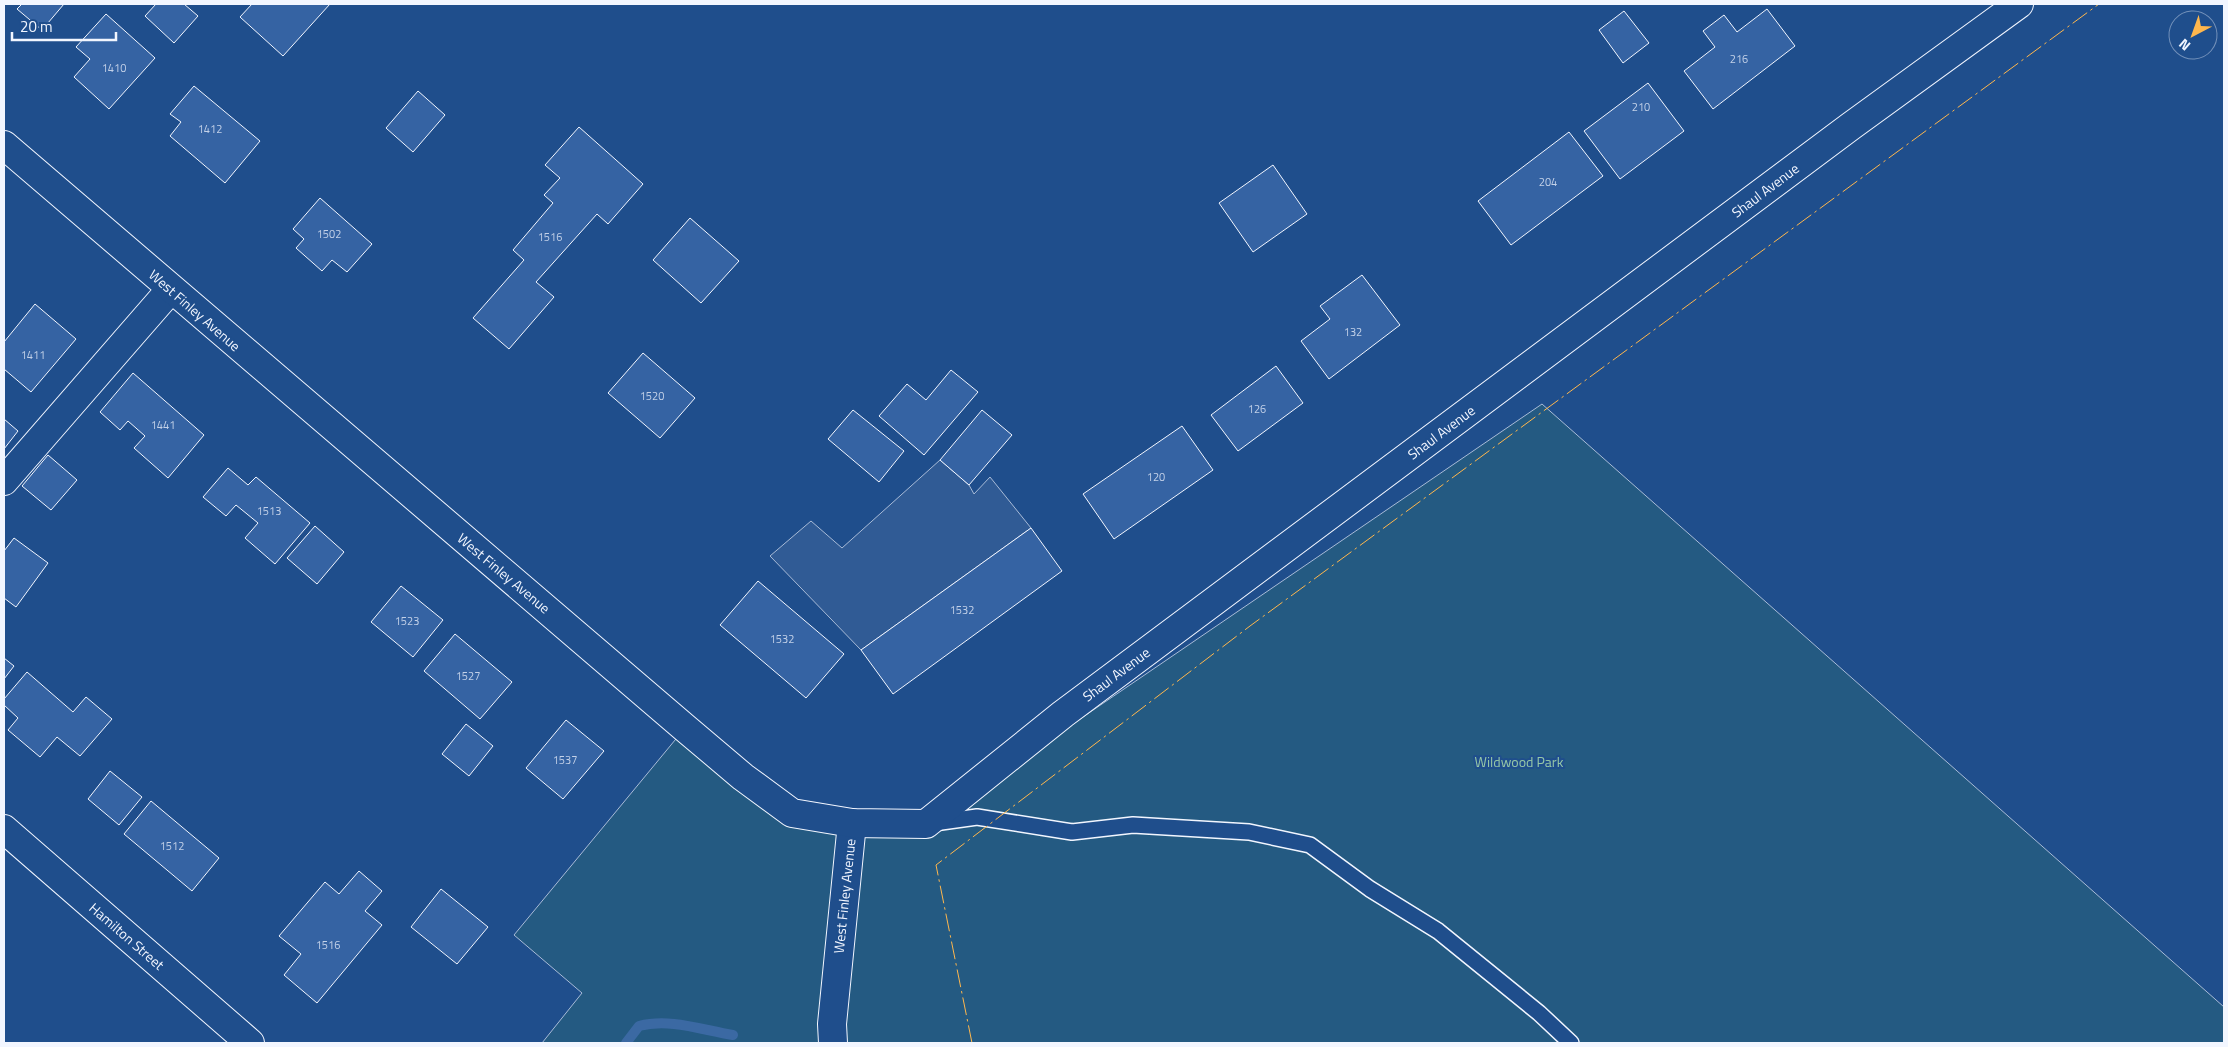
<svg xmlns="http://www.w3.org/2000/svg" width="2228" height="1047" viewBox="0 0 2228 1047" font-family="'Titillium Web',sans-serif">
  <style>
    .green { fill: #245a82; stroke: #a8bbd7 }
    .parking { fill: #305b95; stroke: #a8bbd7 }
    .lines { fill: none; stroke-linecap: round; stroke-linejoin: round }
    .stream { stroke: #3b69a3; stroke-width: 10 }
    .building { fill: #3563a3; stroke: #f2f6ff }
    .service-casing { stroke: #f2f6ff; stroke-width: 18 }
    .minor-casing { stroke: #f2f6ff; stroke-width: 30 }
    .secondary-casing { stroke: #f2f6ff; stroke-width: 30 }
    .service { stroke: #1f4e8c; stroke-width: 15 }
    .minor { stroke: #1f4e8c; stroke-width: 28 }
    .secondary { stroke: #1f4e8c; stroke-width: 28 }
    .power { stroke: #ffb74d; stroke-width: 1; stroke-dasharray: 18 4 2.5 4; stroke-linecap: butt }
    .labels { text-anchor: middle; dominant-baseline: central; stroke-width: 4; stroke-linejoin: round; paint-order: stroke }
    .number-label { font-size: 11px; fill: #c3d1e8 }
    .street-label { font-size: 14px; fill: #f2f6ff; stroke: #1f4e8c }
    .park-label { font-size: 14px; fill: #97c8a6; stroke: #1f4e8c }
  </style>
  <rect width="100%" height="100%" fill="#1f4e8c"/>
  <path class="green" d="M1542 404 2224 1007V1043H542L582 993 514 935 685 728 792 813 926 824Z"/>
  <path class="parking" d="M940 460 969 485 974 494 990 477 1031 528 861 650 770 556 811 521 842 548Z"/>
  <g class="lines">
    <path class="stream" d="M626 1043 639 1026C670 1018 702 1030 733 1035"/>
  </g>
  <path class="building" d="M22 4H64L42 30 17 9Z
    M156 4H184L198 16 174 43 145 16Z
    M252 4H330L283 56 240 17Z
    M1767 9 1795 46 1713 109 1684 71 1715 47 1703 31 1724 15 1737 32Z
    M1624 11 1649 43 1623 63 1599 30Z
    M106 14 155 58 109 109 74 77 90 59 76 47Z
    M1648 83 1684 131 1620 179 1584 131Z
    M194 86 260 141 225 183 170 136 181 122 170 114Z
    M418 91 445 115 413 152 386 128Z
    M579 127 643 184 608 224 597 214 536 282 554 297 509 349 473 318 524 260 513 250 553 203 544 195 560 178 545 165Z
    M1569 132 1603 176 1511 245 1478 201Z
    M1273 165 1307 214 1253 252 1219 203Z
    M320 198 372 244 347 272 332 260 322 271 296 248 304 239 293 229Z
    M690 218 739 261 701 303 653 260Z
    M1362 275 1400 325 1329 379 1301 341 1330 319 1320 306Z
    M35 304 76 339 31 392 4 369V342Z
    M643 353 695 398 660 438 608 393Z
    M1276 366 1303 403 1238 451 1211 415Z
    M951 370 978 392 924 455 879 416 907 384 926 400Z
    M133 373 204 435 168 478 134 448 145 436 128 421 120 430 100 412Z
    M853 410 904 451 879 482 828 439Z
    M982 410 1012 435 969 485 940 460Z
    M4 419 18 431 4 449Z
    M1182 426 1213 470 1114 539 1083 494Z
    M48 455 77 480 51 510 22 486Z
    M228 468 248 485 256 477 310 523 275 564 245 538 258 523 236 505 226 516 203 497Z
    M315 526 344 552 317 584 287 558Z
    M1031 528 1062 571 893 694 861 650Z
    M14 538 48 563 16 607 4 598V551Z
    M758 581 844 654 806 698 720 625Z
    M401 586 443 620 413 657 371 622Z
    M455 634 512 682 480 719 424 671Z
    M4 658 14 666 4 679Z
    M27 672 73 712 86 697 112 719 80 756 57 737 40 757 8 730 18 718 4 705V699Z
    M566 720 604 751 563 799 526 768Z
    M466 724 493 746 469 776 442 754Z
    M110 771 142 797 119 825 88 799Z
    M151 801 219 858 192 891 124 834Z
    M359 871 382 891 365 911 382 925 317 1003 284 975 301 954 279 936 325 882 339 894Z
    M441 889 488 927 457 964 411 927Z"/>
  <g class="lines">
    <defs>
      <path id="service" d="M934 823 977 817 1072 832 1133 825 1249 832 1310 845 1370 889 1438 931 1539 1013 1571 1043"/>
      <path id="minor" d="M4 481 171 289
        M4 829 250 1043
        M833 1043 832 1024 852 823"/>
      <path id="secondary" d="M4 145 685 728 743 777 792 813 852 823 926 824 1063 714 1851 126 2019 4"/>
    </defs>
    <use href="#service" class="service-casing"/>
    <use href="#minor" class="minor-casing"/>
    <use href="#secondary" class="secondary-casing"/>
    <use href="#service" class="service"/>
    <use href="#minor" class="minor"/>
    <use href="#secondary" class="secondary"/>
    <path class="power" d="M972 1043 936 865 1250 626 2099 4"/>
  </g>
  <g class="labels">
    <g class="number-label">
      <text x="1739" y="59">216</text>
      <text x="114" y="68">1410</text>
      <text x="1641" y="107">210</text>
      <text x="210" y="129">1412</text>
      <text x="1548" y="182">204</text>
      <text x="329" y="234">1502</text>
      <text x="550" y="237">1516</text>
      <text x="1353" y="332">132</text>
      <text x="33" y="355">1411</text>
      <text x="652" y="396">1520</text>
      <text x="1257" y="409">126</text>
      <text x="163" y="425">1441</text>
      <text x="1156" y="477">120</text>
      <text x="269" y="511">1513</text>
      <text x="962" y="610">1532</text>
      <text x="407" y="621">1523</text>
      <text x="782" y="639">1532</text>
      <text x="468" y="676">1527</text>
      <text x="565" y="760">1537</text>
      <text x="172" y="846">1512</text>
      <text x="328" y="945">1516</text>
    </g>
    <g class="street-label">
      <text transform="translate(1765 190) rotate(-37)">Shaul Avenue</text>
      <text transform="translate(195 310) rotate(41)">West Finley Avenue</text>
      <text transform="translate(1441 432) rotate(-37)">Shaul Avenue</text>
      <text transform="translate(504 573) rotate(40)">West Finley Avenue</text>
      <text transform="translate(1116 674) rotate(-37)">Shaul Avenue</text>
      <text transform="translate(844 896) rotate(-84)">West Finley Avenue</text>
      <text transform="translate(127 936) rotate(41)">Hamilton Street</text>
    </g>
    <g class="park-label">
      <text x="1519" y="761">Wildwood Park</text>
    </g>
  </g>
  <rect width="2228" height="1047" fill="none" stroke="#f2f6ff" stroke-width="10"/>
  <g transform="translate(2193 35) rotate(221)"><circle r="24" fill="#1f4e8c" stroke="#7391ba"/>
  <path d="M0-4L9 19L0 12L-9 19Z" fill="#ffb74d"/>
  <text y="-8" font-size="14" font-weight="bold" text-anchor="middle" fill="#f2f6ff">N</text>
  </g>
  <path d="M12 32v8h104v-8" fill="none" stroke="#f2f6ff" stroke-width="2.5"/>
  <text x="20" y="32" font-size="15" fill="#f2f6ff" stroke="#1f4e8c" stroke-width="4" paint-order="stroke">20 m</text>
</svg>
